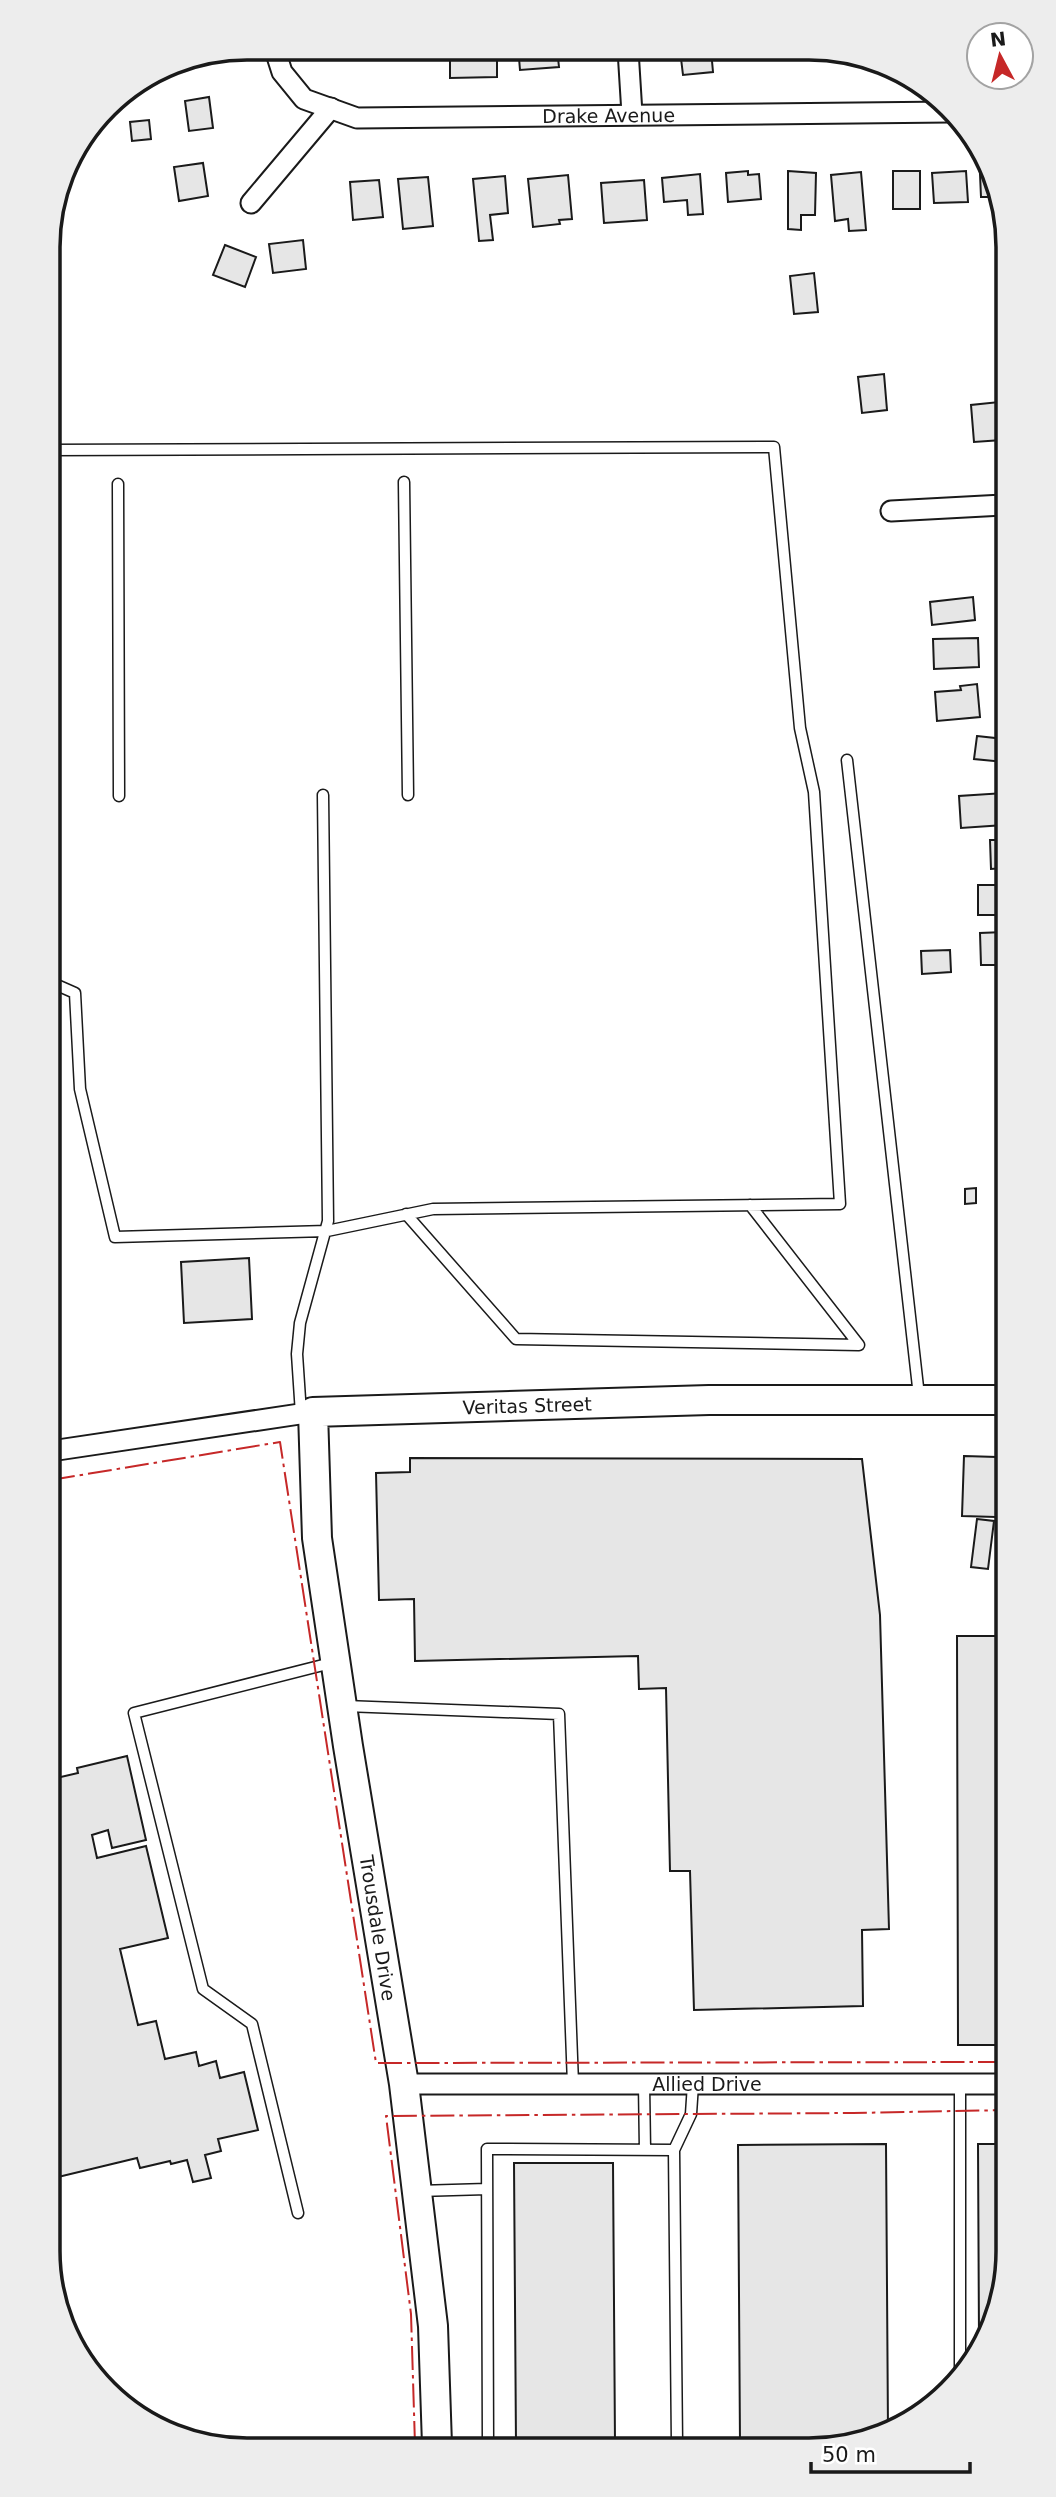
<svg xmlns="http://www.w3.org/2000/svg" width="1056" height="2497" viewBox="0 0 1056 2497" font-family="'DejaVu Sans',sans-serif">
  <style>
    .building { fill: #e6e6e6; stroke: #1a1a1a; stroke-width: 2 }
    .lines { fill: none; stroke-linecap: round; stroke-linejoin: round }
    .lane-casing { stroke: #1a1a1a; stroke-width: 13 }
    .street-casing { stroke: #1a1a1a; stroke-width: 23 }
    .secondary-casing { stroke: #1a1a1a; stroke-width: 32 }
    .lane { stroke: #fff; stroke-width: 10 }
    .street { stroke: #fff; stroke-width: 19 }
    .secondary { stroke: #fff; stroke-width: 28 }
    .power { stroke: #c62828; stroke-width: 2; stroke-dasharray: 24 5 3.5 5; stroke-linecap: butt }
    .labels { text-anchor: middle; dominant-baseline: central; stroke-width: 5; stroke-linejoin: round; paint-order: stroke }
    .street-label { font-size: 19px; fill: #1a1a1a; stroke: #fff }
    .rim { fill: none; stroke: #1a1a1a; stroke-width: 3.5 }
  </style>
  <rect width="100%" height="100%" fill="#fff"/>
  <path class="building" d="M450 49H497V77L450 78Z
    M531 49H557L559 67 520 70 519 58 532 57Z
    M680 50H711L713 72 683 75Z
    M209 97 213 128 189 131 185 101Z
    M149 120 151 139 132 141 130 122Z
    M203 163 208 196 179 201 174 167Z
    M748 171V175L759 174 761 199 728 202 726 173Z
    M788 171 816 173 815 215H801V230L788 229Z
    M893 171H920V209H893Z
    M966 171 968 202 934 203 932 173Z
    M861 172 866 230 849 231 848 219 835 221 831 175Z
    M988 173 1002 196V197H981L980 174Z
    M700 174 703 214 688 215 687 200 664 202 662 178Z
    M568 175 572 219 559 220 560 224 533 227 528 179Z
    M505 176 508 213 490 215 493 240 479 241 473 179Z
    M428 177 433 226 403 229 398 179Z
    M379 180 383 217 353 220 350 182Z
    M644 180 647 220 604 223 601 183Z
    M303 240 306 269 273 273 269 244Z
    M225 245 256 257 245 287 213 275Z
    M814 273 818 312 794 314 790 276Z
    M884 374 887 410 862 413 858 377Z
    M999 402 1002 440 974 442 971 405Z
    M973 597 975 620 932 625 930 602Z
    M978 638 979 667 934 669 933 639Z
    M977 684 980 717 937 721 935 692 961 690 960 686Z
    M977 736 1004 739V762L974 759Z
    M1004 793V825L961 828 959 796Z
    M990 840H1004V868L991 869Z
    M978 885H1004V915H978Z
    M1004 932V965H981L980 933Z
    M950 950 951 972 922 974 921 951Z
    M976 1188V1203L965 1204V1189Z
    M249 1258 252 1319 184 1323 181 1262Z
    M964 1456 997 1457 996 1517 962 1516Z
    M410 1458 862 1459 880 1615 889 1929 862 1930 863 2006 694 2010 690 1871H670L666 1688 639 1689 638 1656 415 1661 414 1599 379 1600 376 1473 410 1472Z
    M977 1519 994 1521 988 1569 971 1567Z
    M957 1636H1006L1008 2045H958Z
    M127 1756 146 1840 112 1848 108 1830 92 1835 97 1858 146 1846 168 1938 120 1949 138 2025 156 2021 165 2059 196 2052 199 2066 216 2061 220 2078 244 2072 258 2130 218 2139 221 2151 205 2155 211 2178 193 2182 187 2160 171 2164 170 2161 140 2168 137 2158 54 2178 53 2046H57L53 2031 52 1779 78 1773 77 1768Z
    M886 2144 888 2430 860 2443 740 2444 738 2145Z
    M978 2144H1008V2263L979 2341Z
    M514 2163H613L615 2444 516 2445Z"/>
  <g class="lines">
    <defs>
      <path id="lane" d="M48 450 774 447 800 728 814 792 840 1204 433 1209 327 1231 115 1237 80 1089 75 993 50 982
        M404 482 408 795
        M118 484 119 796
        M847 760 919 1396
        M406 1214 516 1339 859 1345 750 1205
        M301 1414 297 1354 300 1323 328 1221 323 795
        M345 1706 559 1714 573 2084
        M644 2084 645 2150
        M418 2191 487 2189
        M298 2213 252 2024 203 1989 134 1713 335 1662
        M960 2379V2084
        M677 2444 674 2150 691 2114 693 2084
        M488 2445 487 2149 674 2150"/>
      <g id="street">
        <path id="s1" d="M274 47 282 72 304 99 357 118 950 112"/>
        <path d="M628 50 632 114"/>
        <path d="M251 203 331 108"/>
        <path d="M891 511 1003 505"/>
        <path d="M51 1451 313 1412"/>
        <path id="s2" d="M404 2084H1008"/>
      </g>
      <g id="secondary">
        <path id="s3" d="M437 2445 433 2326 404 2084 348 1746 317 1538 313 1412 709 1400H1006"/>
      </g>
    </defs>
    <use href="#lane" class="lane-casing"/>
    <use href="#street" class="street-casing"/>
    <use href="#secondary" class="secondary-casing"/>
    <use href="#lane" class="lane"/>
    <use href="#street" class="street"/>
    <use href="#secondary" class="secondary"/>
    <path class="power" d="M51 1480 280 1442 376 2063 1008 2062
      M415 2445 411 2314 386 2116 853 2113 1008 2110"/>
  </g>
  <g class="labels">
    <g class="street-label">
      <text stroke="none"><textPath href="#s1" startOffset="369">Drake Avenue</textPath></text>
      <text stroke="none"><textPath href="#s3" startOffset="1256">Veritas Street</textPath></text>
      <text transform="translate(378 1928) rotate(81)">Trousdale Drive</text>
      <text stroke="none"><textPath href="#s2" startOffset="303">Allied Drive</textPath></text>
    </g>
  </g>
  <path d="M0 0H1056V2497H0ZM247 60H809A187 187 0 0 1 996 247V2251A187 187 0 0 1 809 2438H247A187 187 0 0 1 60 2251V247A187 187 0 0 1 247 60Z" fill="#ededed" fill-rule="evenodd"/>
  <path class="rim" d="M247 60H809A187 187 0 0 1 996 247V2251A187 187 0 0 1 809 2438H247A187 187 0 0 1 60 2251V247A187 187 0 0 1 247 60Z"/>
  <g transform="translate(1000 56) rotate(353)"><circle r="33" fill="#ffffff" stroke="#a3a3a3" stroke-width="2"/>
  <path d="M0-5L12 26L0 18L-12 26Z" fill="#c62828"/>
  <text y="-10" font-size="19" font-weight="bold" text-anchor="middle" fill="#1a1a1a">N</text>
  </g>
  <path d="M811 2462v10h159v-10" fill="none" stroke="#1a1a1a" stroke-width="3.5"/>
  <text x="822" y="2462" font-size="21" fill="#1a1a1a" stroke="#ffffff" stroke-width="5" paint-order="stroke">50 m</text>
</svg>
